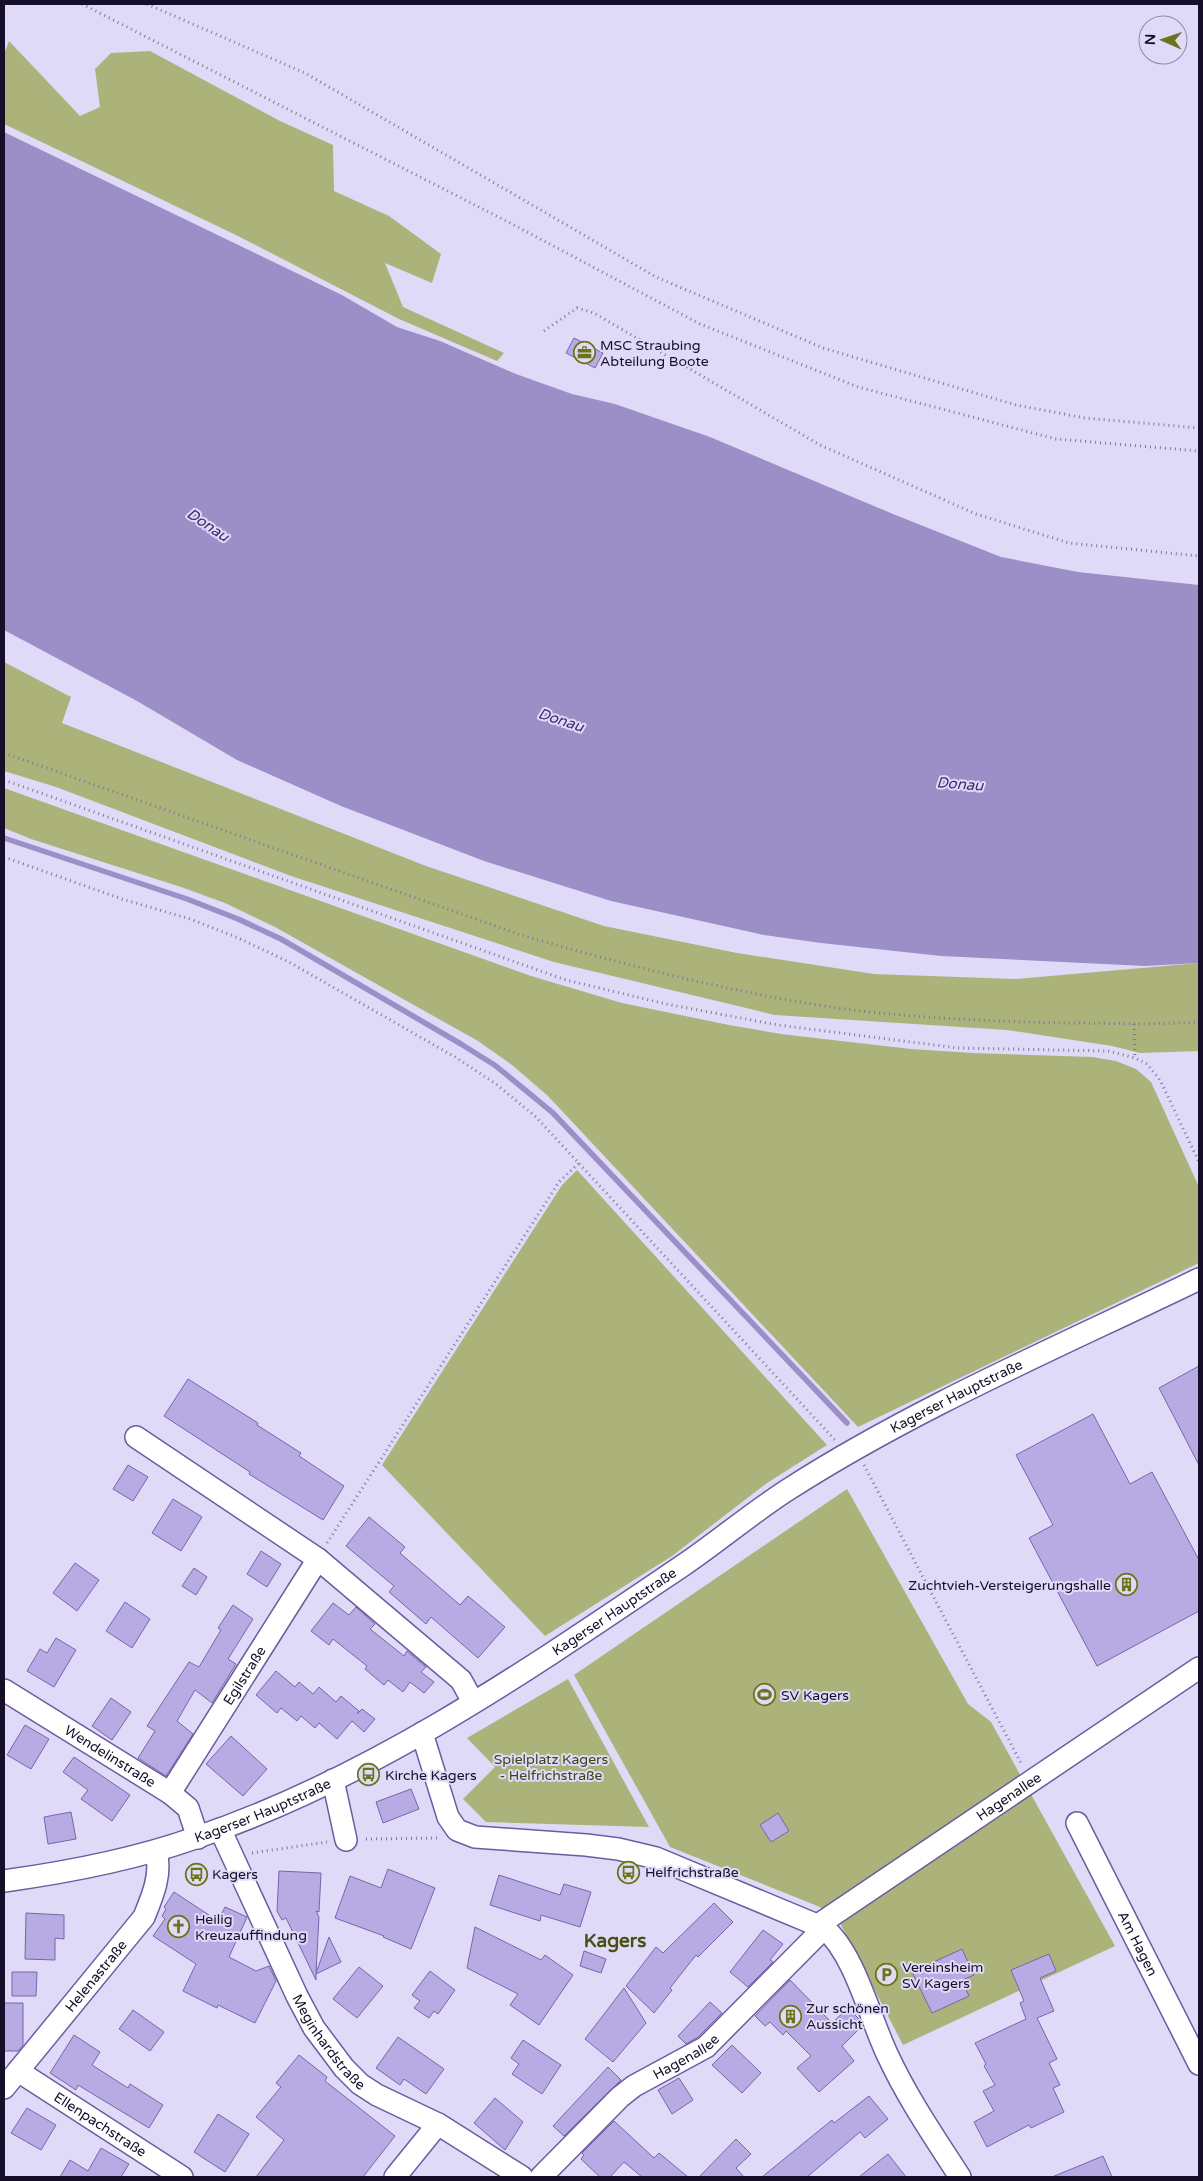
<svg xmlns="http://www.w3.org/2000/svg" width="1203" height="2181" viewBox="0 0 1203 2181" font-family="'Varela Round',sans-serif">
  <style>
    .green { fill: #abb37a }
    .water { fill: #9c8fc7 }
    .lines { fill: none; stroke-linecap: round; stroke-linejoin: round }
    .stream { stroke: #9c8fc7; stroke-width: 5.5 }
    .building { fill: #b8abe4; stroke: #7765ab }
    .minor-casing { stroke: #6d5ba0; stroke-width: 24 }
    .path { stroke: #7f7895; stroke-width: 3; stroke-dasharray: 1 4; stroke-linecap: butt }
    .minor { stroke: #fff; stroke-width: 21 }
    .labels { text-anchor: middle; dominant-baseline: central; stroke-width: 4; stroke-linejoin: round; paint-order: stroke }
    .poi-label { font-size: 14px; fill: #170f2a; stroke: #e0daf9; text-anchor: start }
    .street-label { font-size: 14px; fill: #170f2a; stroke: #e0daf9 }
    .park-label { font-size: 14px; fill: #404517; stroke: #e0daf9 }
    .water-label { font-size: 15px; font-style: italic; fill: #3e296b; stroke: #e0daf9 }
    .district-label { font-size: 19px; font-weight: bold; fill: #4a4f15; stroke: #e0daf9 }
  </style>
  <rect width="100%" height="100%" fill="#e0daf9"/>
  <path class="green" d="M9 41 80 116 100 107 95 69 111 53 150 51 280 121 333 145 334 191 389 216 441 254 432 283 385 263 403 307 504 353 497 361 399 319 238 236 4 124V54Z
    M4 662 71 697 62 723 426 866 604 926 737 953 874 974 1015 979 1199 963V1051L1140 1053 1112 1046 1007 1030 775 1015 554 962 291 876 56 787 4 771Z
    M4 788 531 976 622 1003 729 1025 781 1034 841 1041 911 1049 972 1053 1092 1057 1116 1061 1136 1069 1151 1082 1199 1187V1263L858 1427 548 1096 512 1065 478 1041 275 927 225 903 181 887 31 839 4 828Z
    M577 1170 827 1445 767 1483 672 1556 545 1636 382 1465 562 1185Z
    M847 1489 968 1704 991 1722 1115 1946 903 2045 839 1921 820 1907 670 1847 574 1675Z
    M568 1679 649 1827 486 1822 463 1799 495 1767 467 1738Z"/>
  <path class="water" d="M4 132 342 295 397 327 440 341 516 374 572 394 615 404 710 437 893 514 1001 557 1078 572 1199 585V963L1145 966 941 956 821 943 764 935 611 901 484 861 341 806 237 760 137 701 4 630Z"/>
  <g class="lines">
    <path class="stream" d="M4 838 187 899 238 919 281 939 461 1044 496 1066 552 1112 847 1423"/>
  </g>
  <path class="building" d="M574 338 603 353 595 368 566 353Z
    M1199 1366V1465L1159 1388Z
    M188 1379 258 1423 257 1425 301 1453 299 1456 344 1486 323 1520 249 1474 250 1472 164 1416Z
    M1093 1414 1130 1484 1152 1472 1199 1560V1611L1097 1666 1029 1538 1053 1525 1016 1455Z
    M128 1465 148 1477 133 1501 113 1489Z
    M173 1499 202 1517 181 1551 152 1533Z
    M369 1517 405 1547 400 1553 460 1605 468 1596 505 1627 478 1658 431 1617 426 1624 389 1592 394 1586 346 1546Z
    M261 1551 281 1564 267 1587 247 1574Z
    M75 1563 99 1580 77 1611 53 1593Z
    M194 1568 207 1577 196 1595 182 1586Z
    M125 1602 150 1619 132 1648 106 1631Z
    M333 1603 349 1615 356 1607 375 1624 370 1629 404 1656 407 1651 426 1667 421 1672 434 1682 424 1693 410 1682 403 1692 388 1680 384 1685 365 1669 367 1666 333 1639 329 1645 311 1631Z
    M233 1605 253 1619 228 1659 236 1664 212 1703 195 1690 177 1721 193 1734 166 1776 138 1758 155 1731 147 1726 189 1662 199 1667 221 1630 218 1628Z
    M56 1638 76 1650 54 1687 27 1671 40 1649 47 1653Z
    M276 1671 295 1687 299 1682 313 1694 319 1687 336 1702 341 1696 359 1711 357 1714 362 1709 375 1719 364 1732 352 1721 337 1739 319 1723 315 1728 301 1716 297 1721 281 1708 277 1713 256 1695Z
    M111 1698 131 1712 112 1740 92 1726Z
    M25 1725 49 1739 31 1769 7 1755Z
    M231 1736 267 1769 243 1796 206 1764Z
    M74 1757 130 1795 112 1821 81 1799 88 1790 63 1772Z
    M411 1789 419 1809 383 1823 376 1802Z
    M71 1812 76 1839 48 1844 44 1817Z
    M778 1813 789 1831 771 1842 760 1825Z
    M388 1869 435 1888 411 1949 383 1937 384 1936 335 1918 350 1876 381 1888Z
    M279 1871 321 1873 319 1912 316 1911 319 1917 316 1973 329 1937 341 1962 316 1974V1980L286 1918 282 1920 277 1911Z
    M499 1875 560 1895 564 1884 591 1892 580 1927 541 1915 540 1921 490 1905Z
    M174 1892 218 1921 225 1907 247 1917 229 1957 256 1971 269 1966 276 1981 255 2023 218 2005 217 2008 183 1991 196 1964 153 1936 165 1919 162 1916 166 1909 164 1907Z
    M714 1903 733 1922 698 1957 696 1955 670 1988 672 1990 654 2013 626 1986 656 1947 663 1953Z
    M26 1913 64 1915V1939L55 1938V1960L25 1959Z
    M475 1927 541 1960 545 1955 573 1975 539 2025 510 2005 518 1994 467 1968Z
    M763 1930 783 1944 770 1960 773 1962 748 1987 730 1972Z
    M962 1949 974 1975 962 1980 969 1996 932 2013 912 1972Z
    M584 1951 606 1959 601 1973 580 1966Z
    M1049 1954 1056 1971 1040 1978 1054 2011 1037 2018 1057 2059 1049 2063 1060 2085 1053 2088 1064 2112 1031 2128 1029 2125 987 2147 974 2122 994 2111 983 2091 995 2085 984 2066 986 2064 975 2043 1026 2019 1020 2003 1024 2001 1011 1970Z
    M359 1967 383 1986 357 2018 333 1999Z
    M430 1971 455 1990 438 2014 434 2011 429 2018 414 2008 420 2001 412 1995Z
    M12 1972H37L36 1996H12Z
    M790 1980 832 2023 848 2008 860 2020 862 2026 842 2046 854 2061 819 2092 797 2068 811 2056 786 2031 783 2035 770 2022 765 2026 755 2016Z
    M624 1988 646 2023 613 2062 585 2039Z
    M710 2002 722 2013 698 2037 686 2044 678 2036Z
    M4 2003H23V2045L18 2051H4Z
    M133 2010 164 2032 150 2051 119 2029Z
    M74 2035 100 2052 92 2065 128 2088 130 2084 163 2105 149 2128 78 2085 76 2090 50 2073Z
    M398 2037 444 2069 426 2094 404 2079 400 2085 376 2068Z
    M523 2040 561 2065 542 2094 512 2074 519 2064 511 2058Z
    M732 2045 761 2073 742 2093 712 2065Z
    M299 2055 327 2077 325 2081 395 2136 363 2177H256L284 2140 256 2117 281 2087 276 2083Z
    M608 2067 621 2080 564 2136 553 2126Z
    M679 2078 693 2100 672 2114 658 2090Z
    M869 2096 888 2119 865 2138 860 2132 807 2177H762L832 2120 834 2123Z
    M495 2098 523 2122 505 2150 474 2123Z
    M27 2108 56 2125 41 2150 11 2133Z
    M218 2114 249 2134 225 2172 194 2152Z
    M614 2121 654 2158 659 2153 688 2177H642L624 2162 610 2177H600L581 2159 584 2155 582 2153Z
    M736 2139 751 2154 736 2168 744 2177H699Z
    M101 2148 129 2164 121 2177H60L70 2160 88 2171Z
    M888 2154 906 2177H859Z
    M1103 2156 1112 2177H1052Z"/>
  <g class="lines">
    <defs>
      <g id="minor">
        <path d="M136 1437 318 1559 461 1680 473 1702"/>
        <path id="s1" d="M4 1690 170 1793 188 1808 198 1838"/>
        <path d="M422 1733 448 1817 457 1830 475 1837 586 1845 618 1849 656 1858 824 1928C855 1954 870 2019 888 2056 908 2099 935 2138 960 2177"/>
        <path d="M333 1780 346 1840"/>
        <path id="s2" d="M170 1793 318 1559"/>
        <path id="s3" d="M1077 1823 1199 2064"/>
        <path id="s4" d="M220 1829 297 1996 314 2028 344 2068 360 2084 377 2095 438 2124 522 2177"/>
        <path id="s5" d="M4 1881C69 1872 133 1860 195 1838 373 1778 531 1668 685 1564 720 1540 753 1512 789 1489 917 1407 1063 1345 1199 1279"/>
        <path id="s6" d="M818 1925 1199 1668"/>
        <path id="s7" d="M18 2071 182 2177"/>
        <path id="s8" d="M4 2088 144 1917C153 1895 162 1874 156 1851"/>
        <path d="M395 2177 438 2124"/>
        <path id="s9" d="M541 2177 620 2097 634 2086 706 2047 824 1928"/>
      </g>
    </defs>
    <use href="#minor" class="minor-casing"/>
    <path class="path" d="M82 4 514 225 700 324 858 387 1056 439 1199 451
      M147 4 305 73 656 277 823 348 1016 405 1085 418 1199 428
      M544 331 577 308 594 313 820 445 976 514 1069 543 1199 556
      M4 753 521 935C625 965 730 992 837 1008 912 1018 988 1021 1063 1023 1109 1023 1154 1025 1199 1022
      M4 780 566 980 666 1004 778 1025 958 1048 1108 1051 1135 1058 1147 1064 1160 1080 1199 1162
      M4 857 122 899 190 919 236 937 289 962 455 1057 496 1084 536 1117 835 1440
      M1134 1024 1135 1058
      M864 1465 1022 1765
      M327 1543 559 1182 579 1163
      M366 1839 439 1838
      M252 1853 327 1842"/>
    <use href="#minor" class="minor"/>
  </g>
  <defs>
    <symbol id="office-ring" viewBox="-11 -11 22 22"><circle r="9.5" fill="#e0daf9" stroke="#6b731b" stroke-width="1.5"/><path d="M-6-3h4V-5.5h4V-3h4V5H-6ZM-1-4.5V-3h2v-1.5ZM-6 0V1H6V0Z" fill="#6b731b"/></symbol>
    <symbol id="building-ring" viewBox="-11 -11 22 22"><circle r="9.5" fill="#e0daf9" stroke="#6b731b" stroke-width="1.5"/><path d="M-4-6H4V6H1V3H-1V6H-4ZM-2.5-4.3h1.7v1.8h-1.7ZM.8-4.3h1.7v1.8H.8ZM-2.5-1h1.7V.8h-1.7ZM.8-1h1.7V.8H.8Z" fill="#6b731b"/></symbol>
    <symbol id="stadium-ring" viewBox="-11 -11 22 22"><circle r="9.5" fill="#e0daf9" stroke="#6b731b" stroke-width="1.5"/><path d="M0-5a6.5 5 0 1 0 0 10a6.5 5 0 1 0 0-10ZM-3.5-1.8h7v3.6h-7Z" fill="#6b731b"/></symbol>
    <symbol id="bus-ring" viewBox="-11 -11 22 22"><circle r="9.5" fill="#e0daf9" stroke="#6b731b" stroke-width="1.5"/><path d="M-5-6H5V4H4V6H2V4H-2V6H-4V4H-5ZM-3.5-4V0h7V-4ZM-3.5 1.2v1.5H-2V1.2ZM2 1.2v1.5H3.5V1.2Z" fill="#6b731b"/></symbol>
    <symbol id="church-ring" viewBox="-11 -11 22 22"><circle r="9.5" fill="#e0daf9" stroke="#6b731b" stroke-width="1.5"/><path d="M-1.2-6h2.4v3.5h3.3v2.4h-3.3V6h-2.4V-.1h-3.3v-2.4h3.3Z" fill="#6b731b"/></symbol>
    <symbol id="parking-ring" viewBox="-11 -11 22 22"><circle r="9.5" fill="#e0daf9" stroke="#6b731b" stroke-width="1.5"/><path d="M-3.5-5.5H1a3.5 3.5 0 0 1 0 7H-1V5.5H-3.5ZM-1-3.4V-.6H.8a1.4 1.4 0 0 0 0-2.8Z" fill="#6b731b"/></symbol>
  </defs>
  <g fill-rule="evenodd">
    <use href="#office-ring" x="572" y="340" width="25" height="25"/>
    <use href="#building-ring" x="1114" y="1572" width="25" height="25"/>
    <use href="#stadium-ring" x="752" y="1682" width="25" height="25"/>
    <use href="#bus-ring" x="356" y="1762" width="25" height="25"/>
    <use href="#bus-ring" x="616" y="1860" width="25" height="25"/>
    <use href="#bus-ring" x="184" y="1862" width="25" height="25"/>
    <use href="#church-ring" x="166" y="1914" width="25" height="25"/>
    <use href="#parking-ring" x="874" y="1962" width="25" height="25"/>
    <use href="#building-ring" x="778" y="2004" width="25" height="25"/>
  </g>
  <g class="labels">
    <g class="poi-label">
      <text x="600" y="345">MSC Straubing<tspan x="600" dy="16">Abteilung Boote</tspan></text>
      <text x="1111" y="1585" text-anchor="end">Zuchtvieh-Versteigerungshalle</text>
      <text x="781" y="1695">SV Kagers</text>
      <text x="385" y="1775">Kirche Kagers</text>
      <text x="645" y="1872">Helfrichstraße</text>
      <text x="212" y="1874">Kagers</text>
      <text x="195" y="1919">Heilig<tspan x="195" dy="16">Kreuzauffindung</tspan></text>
      <text x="902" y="1967">Vereinsheim<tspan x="902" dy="16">SV Kagers</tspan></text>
      <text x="806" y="2008">Zur schönen<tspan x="806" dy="16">Aussicht</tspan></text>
    </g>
    <g class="street-label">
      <text stroke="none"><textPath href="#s5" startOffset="1079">Kagerser Hauptstraße</textPath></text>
      <text stroke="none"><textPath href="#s5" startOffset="674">Kagerser Hauptstraße</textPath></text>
      <text stroke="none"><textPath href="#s2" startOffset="139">Egilstraße</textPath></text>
      <text stroke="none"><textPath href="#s1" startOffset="125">Wendelinstraße</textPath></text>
      <text stroke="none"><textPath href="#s6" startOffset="230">Hagenallee</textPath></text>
      <text stroke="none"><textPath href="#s5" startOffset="269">Kagerser Hauptstraße</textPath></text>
      <text stroke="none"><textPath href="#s3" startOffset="135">Am Hagen</textPath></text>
      <text stroke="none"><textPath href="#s8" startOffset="145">Helenastraße</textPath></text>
      <text stroke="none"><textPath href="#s4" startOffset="240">Meginhardstraße</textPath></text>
      <text stroke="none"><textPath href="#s9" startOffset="190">Hagenallee</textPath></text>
      <text stroke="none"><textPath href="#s7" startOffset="98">Ellenpachstraße</textPath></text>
    </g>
    <g class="park-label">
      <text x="551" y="1759">Spielplatz Kagers<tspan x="551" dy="16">- Helfrichstraße</tspan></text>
    </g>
    <g class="water-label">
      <text transform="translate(208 525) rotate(34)">Donau</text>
      <text transform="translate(561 720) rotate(18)">Donau</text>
      <text transform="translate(960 784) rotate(4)">Donau</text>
    </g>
    <g class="district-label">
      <text x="615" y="1941">Kagers</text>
    </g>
  </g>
  <rect width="1203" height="2181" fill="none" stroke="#170f2a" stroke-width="10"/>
  <g transform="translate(1163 40) rotate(272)"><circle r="24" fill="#e0daf9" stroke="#9089a6"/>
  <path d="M0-4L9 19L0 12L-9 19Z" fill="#6b731b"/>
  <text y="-8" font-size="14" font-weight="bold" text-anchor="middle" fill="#170f2a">N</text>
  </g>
</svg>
